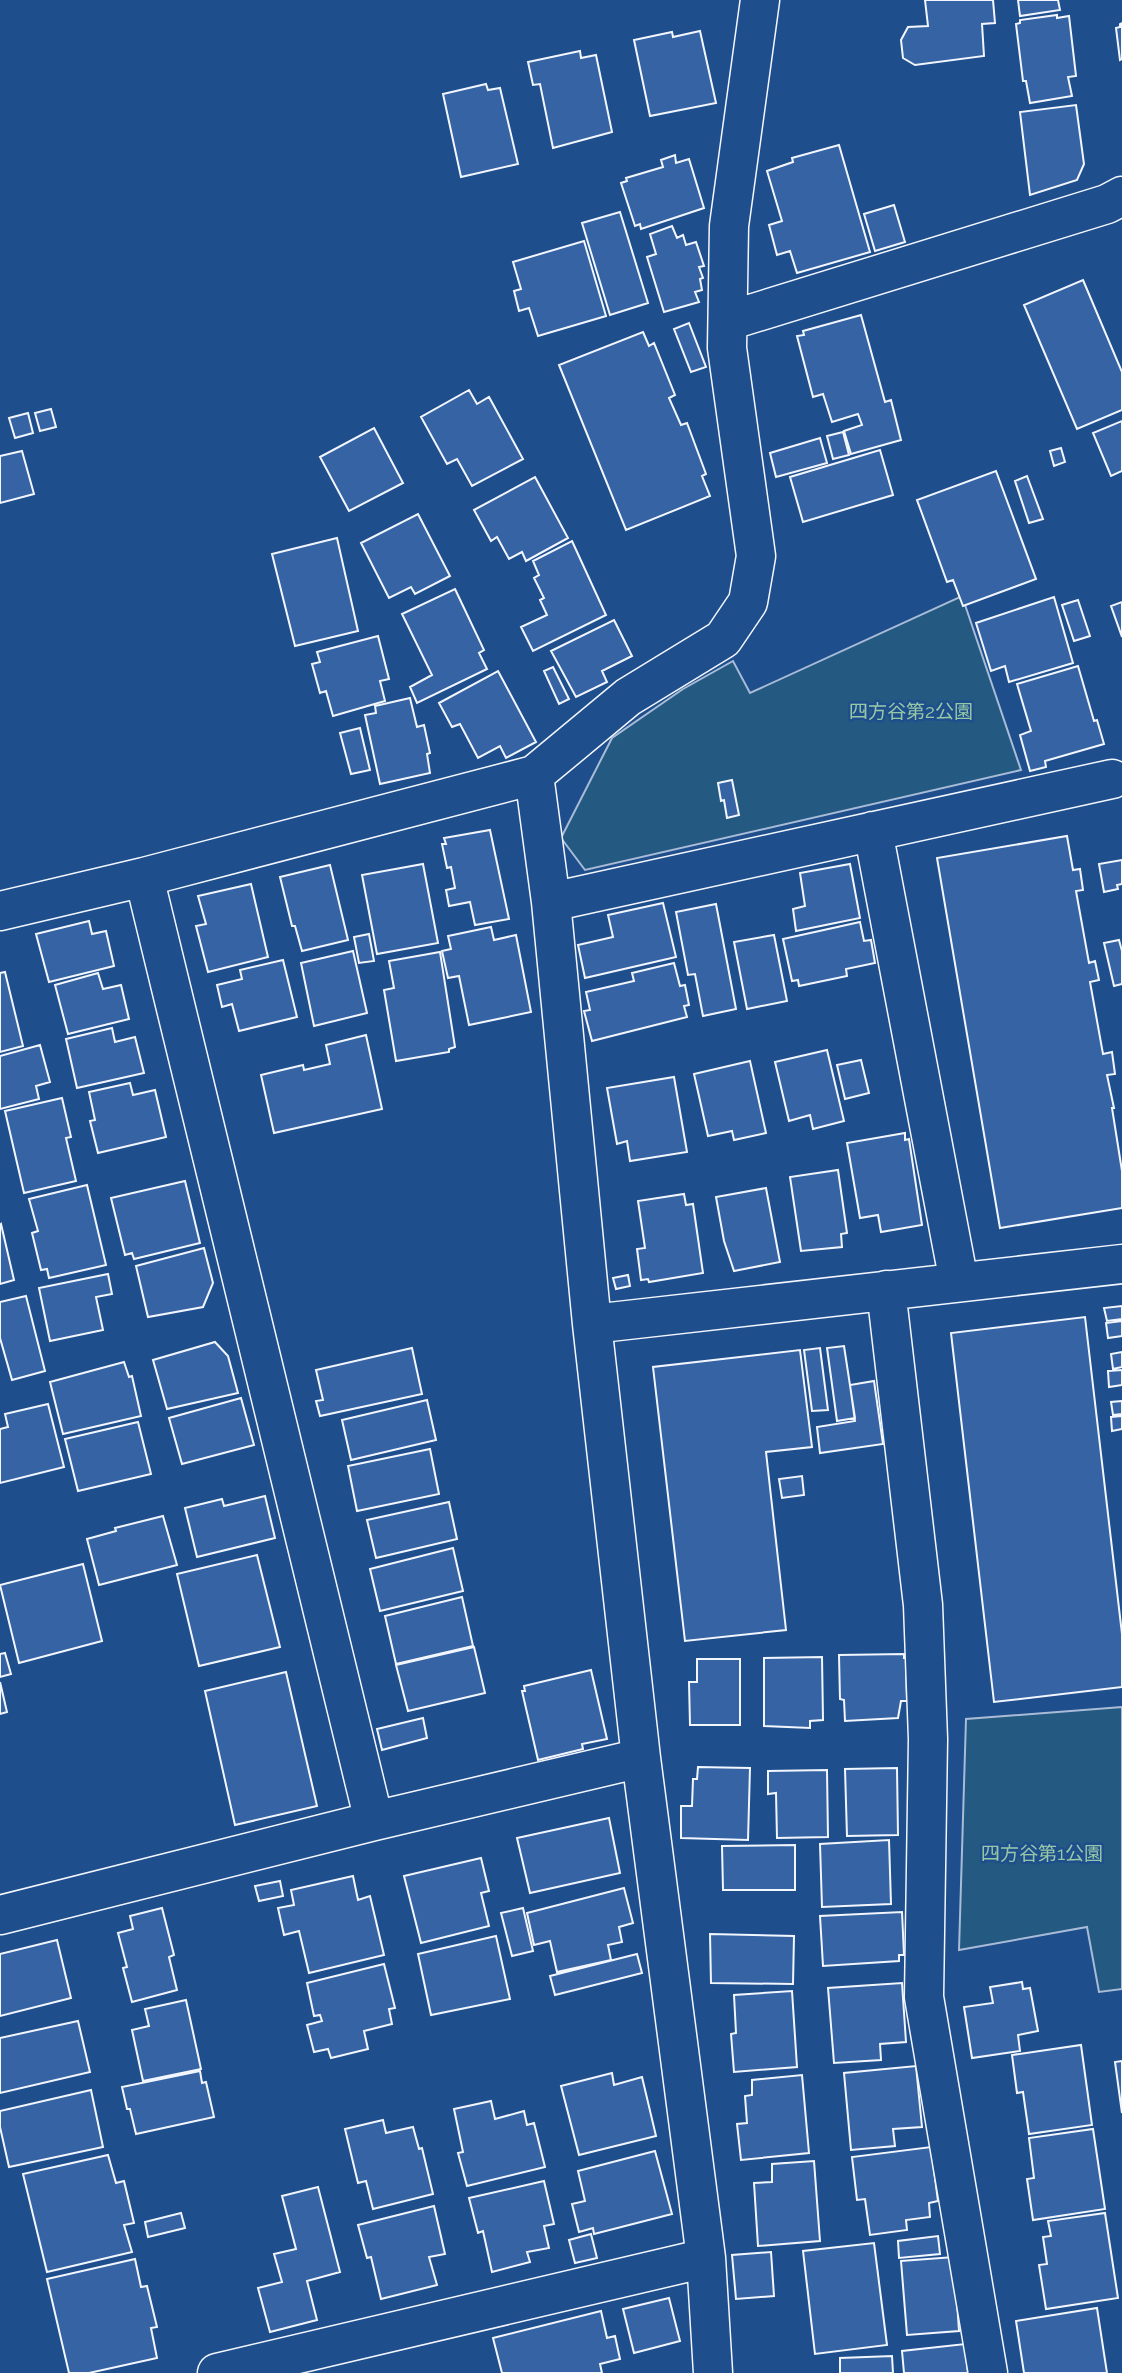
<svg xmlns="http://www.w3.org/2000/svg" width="1122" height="2373" viewBox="0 0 1122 2373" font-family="Raleway,'Noto Sans JP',sans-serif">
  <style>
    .green { fill: #245a82; stroke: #a8bbd7; stroke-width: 2 }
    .building { fill: #3563a3; stroke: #f2f6ff; stroke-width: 2 }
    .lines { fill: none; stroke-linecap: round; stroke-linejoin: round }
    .street-casing { stroke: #f2f6ff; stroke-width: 41 }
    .street { stroke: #1f4e8c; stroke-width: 38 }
    .labels { text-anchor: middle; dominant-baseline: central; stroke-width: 5; stroke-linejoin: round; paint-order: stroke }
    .park-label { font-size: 19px; fill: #97c8a6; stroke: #1f4e8c }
  </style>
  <rect width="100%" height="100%" fill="#1f4e8c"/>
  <path class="green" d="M962 596 1021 770 585 870 561 838 612 738 683 689 733 661 750 693Z
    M1122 1707V1989L1099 1992 1087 1927 959 1950 966 1719Z"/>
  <path class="building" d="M925 0H993L995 23 982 24 984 56 915 65 903 58 901 40 908 27 928 26Z
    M1018 0H1058L1060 10 1020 16Z
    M1057 15V18L1069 16 1076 76 1068 77 1072 96 1030 103 1026 81H1023L1016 24 1020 23V20Z
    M1122 23V59L1120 60 1116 28 1120 27V24Z
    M700 31 716 103 650 116 634 40 672 32 673 37Z
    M580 51 581 58 596 55 612 132 553 148 540 84 533 85 528 62Z
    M486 84 488 90 500 88 518 164 461 177 443 94Z
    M1076 105 1084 164 1077 180 1030 195 1020 112Z
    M839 145 870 252 797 273 790 251 777 255 769 225 782 221 767 171 793 162 792 158Z
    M675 155 676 163 689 159 704 208 641 229 640 224 635 226 621 183 627 181 626 178 663 167 661 160Z
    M894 205 905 242 875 251 864 214Z
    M620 212 648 303 610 315 582 223Z
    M672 226 677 238 683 235 686 245 696 242 704 266 699 267 703 278 700 279 702 290 695 292 699 302 664 312 647 257 656 254 650 234Z
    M584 241 606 316 538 336 529 308 519 311 514 291 521 289 513 262Z
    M1083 280 1122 372V410L1077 429 1024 305Z
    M861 315 885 402 891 400 901 440 851 454 844 431 862 425 858 414 832 422 823 394 813 397 797 336 804 335 803 331Z
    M689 323 706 367 691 372 674 329Z
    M643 332 649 346 654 343 675 395 669 398 681 425 687 423 706 474 702 476 710 496 626 530 559 365Z
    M469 390 477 404 489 397 523 459 472 486 457 459 447 464 421 417Z
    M51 409 56 427 40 431 35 413Z
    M28 413 33 433 15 438 9 418Z
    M1122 421V471L1111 476 1093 433Z
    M374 428 403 483 349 511 320 457Z
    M843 432 849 455 833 459 827 436Z
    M820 438 827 463 776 477 770 453Z
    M1061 448 1065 462 1054 466 1050 451Z
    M880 450 893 495 803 522 790 477Z
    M22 451 34 494 0 503V456Z
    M996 471 1036 579 963 606 953 580 947 582 917 500Z
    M1027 476 1043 519 1029 523 1015 481Z
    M535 477 568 538 526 561 522 552 509 559 497 537 491 541 474 510Z
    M418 514 450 576 415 594 411 587 389 598 361 543Z
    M337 538 358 631 295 646 272 554Z
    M572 541 606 615 533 651 521 627 547 615 540 600 544 598 534 578 539 575 533 561Z
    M455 589 484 650 479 653 487 669 417 703 410 687 432 675 402 614Z
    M1054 597 1073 663 1009 682 1005 666 991 671 976 623Z
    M1078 600 1090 636 1074 641 1062 605Z
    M1122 602V637L1111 606Z
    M614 620 632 656 602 671 607 682 576 697 551 651Z
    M378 636 389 679 380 681 385 701 333 716 326 691 320 693 312 664 320 662 317 652Z
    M1078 666 1094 721 1097 720 1104 744 1045 761 1046 767 1030 771 1020 735 1031 731 1017 684Z
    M553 667 569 699 559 704 544 671Z
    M498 671 536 742 506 758 500 746 478 758 460 724 452 727 439 703Z
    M410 698 417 727 424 725 430 753 427 754 430 773 380 784 365 715 376 713 375 706Z
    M360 728 370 770 351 774 340 733Z
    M732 780 739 815 727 818 724 800 721 801 718 783Z
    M490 830 509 919 475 925 470 902 449 906 446 890 455 888 451 867 447 868 442 844H446L444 838Z
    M1067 836 1073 870 1080 869 1083 890 1076 891 1089 963 1095 961 1099 980 1090 982 1103 1054 1112 1052 1115 1074 1107 1075 1114 1108H1112L1122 1171V1208L1000 1228 937 858Z
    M1122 860V884L1117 885 1118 889 1104 892 1099 864Z
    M423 864 438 943 377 954 362 875Z
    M850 864 860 918 796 931 793 909 805 906 800 873Z
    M330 865 348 940 302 951 295 926H292L280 877Z
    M251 884 268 957 208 972 196 926 206 924 198 896Z
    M663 903 676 957 585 978 578 945 613 937 608 915Z
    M716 904 736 1009 703 1016 695 974 688 975 676 912Z
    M89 921 92 934 106 931 114 966 49 982 36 934Z
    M860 922 864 941 871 940 875 963 846 969 847 976 799 986 798 980 792 981 783 939Z
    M491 927 494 940 516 935 531 1012 469 1025 459 976 448 978 442 951 451 949 448 936Z
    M369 934 374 961 359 963 354 937Z
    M774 935 787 1001 747 1009 734 942Z
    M1119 940 1122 951V984L1114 986 1104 943Z
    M353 951 367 1013 314 1026 301 963Z
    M440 952 455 1047 449 1049V1052L396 1061 384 990 394 988 389 961Z
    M283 960 297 1017 239 1031 232 1004 222 1007 217 985 242 979 240 970Z
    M674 963 680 986 685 985 689 1005 684 1006 687 1017 592 1041 584 1011 590 1010 586 992 634 981 632 973Z
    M5 972 23 1046 0 1052V973Z
    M98 973 103 989 121 985 129 1019 68 1034 55 985Z
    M112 1028 115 1042 135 1037 144 1073 77 1088 66 1039Z
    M366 1035 382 1109 274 1133 261 1075 303 1065 304 1070 330 1064 326 1045Z
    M40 1045 50 1082 36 1086 39 1099 0 1109V1056Z
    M827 1050 844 1121 813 1129 810 1115 789 1121 775 1062Z
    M861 1060 869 1093 845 1099 837 1065Z
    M750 1061 766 1133 734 1140 732 1131 708 1136 694 1074Z
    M674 1077 687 1152 630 1161 627 1141 617 1144 607 1088Z
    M130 1083 133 1095 155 1090 166 1137 98 1153 90 1121 95 1120 89 1092Z
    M62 1098 71 1137 66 1138 76 1181 24 1193 5 1111Z
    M905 1133V1140L909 1139 922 1225 881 1232 878 1215 860 1218 847 1143Z
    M838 1170 847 1233 841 1234 842 1247 801 1251 790 1177Z
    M185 1181 200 1243 134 1259 132 1253 125 1255 111 1198Z
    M87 1185 106 1265 49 1278 47 1269 41 1270 32 1233 38 1231 29 1199Z
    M766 1188 780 1262 734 1271 724 1241 716 1197Z
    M684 1194 686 1205 693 1204 703 1273 649 1282 648 1279 641 1280 637 1249 645 1248 638 1201Z
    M1 1224 14 1280 0 1284V1225Z
    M204 1248 213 1283 203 1307 148 1317 136 1266Z
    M108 1274 112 1294 96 1297 103 1330 50 1341 39 1288Z
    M628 1275 630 1286 616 1289 613 1278Z
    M26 1296 45 1371 12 1380 0 1338V1302Z
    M1122 1306V1319L1107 1321 1104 1308Z
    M1085 1317 1122 1634V1687L994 1702 951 1333Z
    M1122 1321V1336L1108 1338 1106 1323Z
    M215 1342 228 1356 238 1393 167 1409 153 1360Z
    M844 1346 855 1418 837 1421 827 1348Z
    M412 1348 422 1394 320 1416 316 1401 323 1400 316 1370Z
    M820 1348 828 1410 812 1411 804 1350Z
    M800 1350 812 1447 766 1452 786 1630 685 1641 653 1367Z
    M1122 1352V1367L1113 1369 1111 1354Z
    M124 1362 129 1377 132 1376 141 1416 63 1434 50 1382Z
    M1122 1370V1385L1109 1387 1108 1371Z
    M874 1381 883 1444 820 1453 817 1427 855 1421 850 1385Z
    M241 1398 254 1445 182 1464 169 1418Z
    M427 1400 436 1440 351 1460 342 1420Z
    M1122 1401V1414L1113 1415 1111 1402Z
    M48 1404 64 1467 0 1483V1429L8 1427 5 1414Z
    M1122 1416V1429L1112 1431 1111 1417Z
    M138 1422 151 1474 78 1491 65 1439Z
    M430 1449 439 1494 357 1511 348 1466Z
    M802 1476 804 1495 782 1498 779 1479Z
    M265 1496 275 1538 197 1557 185 1508 222 1499 224 1506Z
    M449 1502 457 1539 376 1558 367 1520Z
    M163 1516 177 1565 99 1585 87 1539 116 1531 115 1528Z
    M453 1548 463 1591 380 1611 370 1569Z
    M257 1555 280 1647 199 1666 177 1574Z
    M83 1564 102 1641 19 1663 0 1585Z
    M462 1597 473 1646 396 1664 385 1616Z
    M474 1647 485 1693 408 1711 396 1665Z
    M5 1653 11 1674 0 1677V1654Z
    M904 1654V1658H906L907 1701H901L898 1718 845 1721 844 1700 840 1699 839 1655Z
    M822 1657 823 1720 810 1721V1728L764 1726V1658Z
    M697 1659H740V1725H690L689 1682H697Z
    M591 1670 607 1739 582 1744 583 1749 538 1760 522 1691H525L524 1686Z
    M286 1672 317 1806 235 1825 205 1691Z
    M0 1682 7 1712 0 1714Z
    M423 1718 427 1738 382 1750 377 1729Z
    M698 1767 750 1768 748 1840 681 1838V1806H692L693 1779H697Z
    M897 1768 898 1835 847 1836 845 1769Z
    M827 1770 828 1837 777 1838 776 1793 768 1794V1771Z
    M609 1818 620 1873 530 1893 517 1838Z
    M889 1840 891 1904 822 1907 820 1844Z
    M795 1845V1890H723L722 1846Z
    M481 1858 489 1891 481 1893 489 1926 421 1943 404 1876Z
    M353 1876 358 1900 370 1896 384 1955 309 1973 299 1931 284 1935 278 1908 294 1905 291 1890Z
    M280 1881 283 1896 259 1901 255 1886Z
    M624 1888 633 1923 619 1927 622 1942 608 1945 611 1960 557 1972 550 1941 534 1945 527 1913Z
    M162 1908 174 1955 169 1957 177 1990 132 2002 123 1968 127 1967 118 1933 133 1929 130 1916Z
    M523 1908 533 1951 512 1956 501 1913Z
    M902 1912 904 1955H899V1961L823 1966 820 1916Z
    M710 1934 794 1936 793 1984 711 1983Z
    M496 1936 510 1999 431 2015 418 1954Z
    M57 1940 71 1998 0 2016V1954Z
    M637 1954 642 1973 555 1995 550 1976Z
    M384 1964 395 2008 389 2009 392 2024 364 2031 368 2049 331 2058 328 2049 314 2052 307 2025 322 2021 320 2015 314 2016 307 1983Z
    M1022 1982 1023 1989 1030 1988 1038 2031 1018 2035 1020 2051 972 2058 964 2007 993 2003 990 1987Z
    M902 1983 906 2042 880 2044 881 2060 834 2063 828 1988Z
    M792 1991 797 2067 734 2072 731 2034 736 2033 734 1995Z
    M186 2000 201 2069 143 2081 132 2030 149 2026 145 2009Z
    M78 2021 90 2072 0 2093V2038Z
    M1081 2045 1092 2125 1029 2134 1023 2092 1017 2093 1012 2055Z
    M1122 2061V2113L1115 2062Z
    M916 2066 922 2127 893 2129 895 2146 851 2150 844 2073Z
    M200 2071 202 2083 206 2082 214 2117 136 2134 130 2109H127L122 2087Z
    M612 2073 614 2085 642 2077 656 2136 579 2155 561 2086Z
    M802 2075 809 2153 741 2160 737 2124 747 2123 745 2096 752 2095V2080Z
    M91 2090 103 2147 9 2167 0 2127V2111Z
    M491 2101 495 2119 524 2111 527 2125 534 2123 545 2167 467 2186 458 2153 463 2152 454 2109Z
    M383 2120 386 2133 413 2127 419 2149 422 2148 433 2194 373 2209 366 2181 358 2183 345 2129Z
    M1093 2129 1105 2209 1033 2220 1027 2179 1034 2178 1029 2138Z
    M931 2147 938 2201 929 2203 930 2217 906 2220 907 2230 870 2235 865 2199 857 2200 852 2157Z
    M655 2151 672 2214 594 2234 593 2228 579 2232 572 2204 585 2201 578 2171Z
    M108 2155 116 2183 124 2181 134 2223 124 2225 132 2252 47 2272 23 2174Z
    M814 2161 820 2241 758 2246 754 2183 772 2182V2164Z
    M544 2181 554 2224 544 2226 549 2248 527 2252 530 2262 492 2272 483 2231 478 2233 469 2198Z
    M318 2187 340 2272 307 2281 317 2320 270 2332 258 2288 282 2282 274 2254 296 2249 282 2196Z
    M434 2206 445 2254 429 2257 437 2285 381 2299 371 2257 367 2258 358 2225Z
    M181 2213 185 2228 148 2237 145 2222Z
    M1105 2213 1118 2298 1046 2309 1039 2265 1047 2264 1043 2237 1051 2236 1048 2221Z
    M591 2234 597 2258 575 2263 569 2240Z
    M938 2236 940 2254 899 2258 898 2241Z
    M874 2243 887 2345 815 2354 803 2251Z
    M771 2252 774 2296 736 2299 732 2255Z
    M954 2257 959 2331 907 2335 901 2261Z
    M135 2259 141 2287 147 2286 157 2327 151 2328 157 2358 89 2373H69L47 2279Z
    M669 2298 680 2341 634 2353 623 2309Z
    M1097 2308 1107 2373H1024L1016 2321Z
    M601 2311 607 2338 615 2336 620 2359 600 2364 602 2373H502L493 2338Z
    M965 2344 968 2373H904L902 2351Z
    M892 2356 893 2373H840V2358Z"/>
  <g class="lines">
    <defs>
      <path id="street" d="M728 321 1107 204 1122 196
        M534 775 551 902 592 1324 641 1758 706 2258 713 2373
        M873 831 959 1282
        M144 877 374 1821
        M551 902 1112 779
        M0 911 144 877 534 775 628 697 723 639 748 602 756 556 727 348 729 226 760 0
        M886 1290 923 1605 928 1739 924 1997 988 2373
        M592 1324 1122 1264
        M0 1915 374 1821 641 1758
        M217 2373 706 2258"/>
    </defs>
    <use href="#street" class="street-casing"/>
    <use href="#street" class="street"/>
  </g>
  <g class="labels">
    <g class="park-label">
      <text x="911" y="711">四方谷第2公園</text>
      <text x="1042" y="1853">四方谷第1公園</text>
    </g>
  </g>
</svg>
